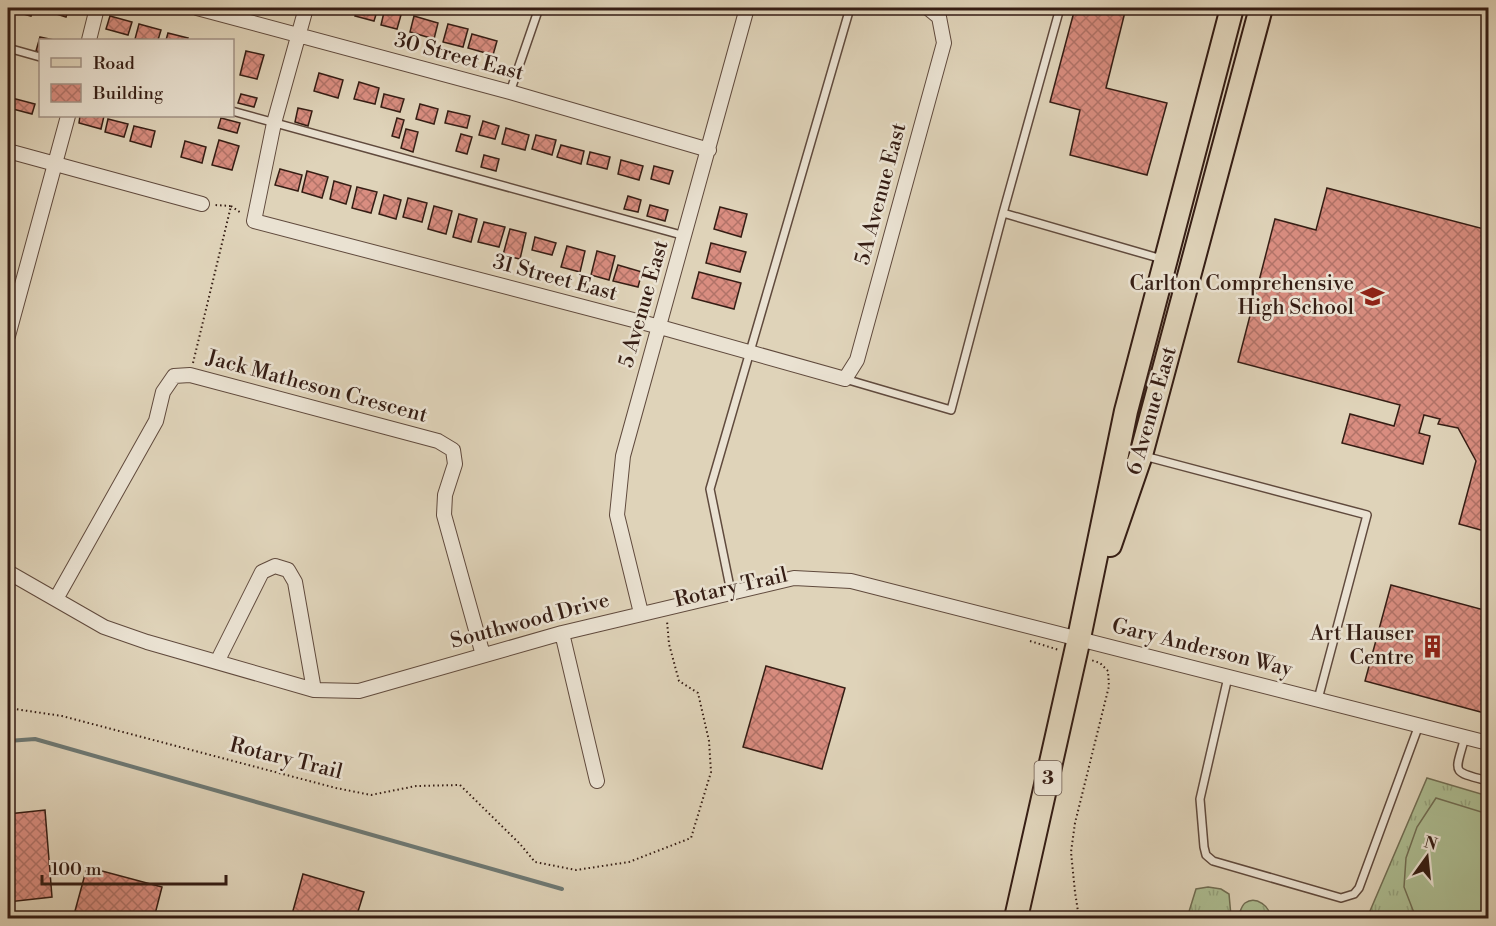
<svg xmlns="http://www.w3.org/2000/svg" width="1496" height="926" viewBox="0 0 1496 926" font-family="'Libre Bodoni',serif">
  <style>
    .grass { fill: url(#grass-tufts); stroke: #716e54; stroke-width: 1.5 }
    .garden { fill: #adbe93; stroke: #716e54; stroke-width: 1.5 }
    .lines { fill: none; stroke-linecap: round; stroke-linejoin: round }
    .stream { stroke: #6e7974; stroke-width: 4 }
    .building { fill: url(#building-cross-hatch); stroke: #351d14; stroke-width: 1.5 }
    .service-casing { stroke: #604a3d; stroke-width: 10 }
    .minor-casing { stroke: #604a3d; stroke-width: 16 }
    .primary-casing { stroke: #351d14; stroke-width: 26 }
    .path { stroke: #351d14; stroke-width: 2; stroke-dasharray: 1.5 3; stroke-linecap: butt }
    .service { stroke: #eae2d2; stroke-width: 7 }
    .minor { stroke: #eae2d2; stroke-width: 14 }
    .primary { stroke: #dfd3b9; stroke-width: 22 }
    .labels { text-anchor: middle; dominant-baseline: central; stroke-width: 5; stroke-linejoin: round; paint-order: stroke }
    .shield { fill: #eae2d2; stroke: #6b584d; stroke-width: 1.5 }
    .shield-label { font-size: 20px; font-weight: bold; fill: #351d14 }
    .street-label { font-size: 21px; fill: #351d14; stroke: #eae2d2 }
    .poi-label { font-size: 21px; fill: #351d14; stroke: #eae2d2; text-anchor: end }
  </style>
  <defs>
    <pattern id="grass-tufts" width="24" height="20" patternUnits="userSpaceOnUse" patternTransform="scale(1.5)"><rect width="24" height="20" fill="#adbe93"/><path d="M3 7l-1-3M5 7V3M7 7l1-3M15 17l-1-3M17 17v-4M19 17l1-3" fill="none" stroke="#95a37e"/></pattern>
    <pattern id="building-cross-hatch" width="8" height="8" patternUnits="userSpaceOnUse" patternTransform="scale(1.5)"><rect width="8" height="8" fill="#d98d80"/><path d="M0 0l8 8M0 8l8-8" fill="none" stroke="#b17368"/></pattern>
  </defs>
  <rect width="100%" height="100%" fill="#dfd3b9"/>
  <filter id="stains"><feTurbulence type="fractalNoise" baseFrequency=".00333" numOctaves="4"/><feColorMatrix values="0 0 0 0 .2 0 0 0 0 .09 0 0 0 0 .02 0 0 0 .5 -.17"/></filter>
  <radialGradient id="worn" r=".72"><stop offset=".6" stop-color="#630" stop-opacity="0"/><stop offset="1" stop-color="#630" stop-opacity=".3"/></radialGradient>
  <path class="grass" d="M1427 778 1488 796V918H1367Z
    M1208 887 1221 889 1229 894 1231 916 1238 917C1240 913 1241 906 1245 903 1256 895 1271 907 1270 918H1187L1196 889Z"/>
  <path class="garden" d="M1436 798 1488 814V918H1416L1404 887 1406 858 1417 827Z"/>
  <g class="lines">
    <path class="stream" d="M8 741 35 739 562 889"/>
  </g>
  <path class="building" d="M17 8H34L31 16 16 12Z
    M48 8H69L66 17 47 11Z
    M358 8H378L374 21 355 16Z
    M385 8H403L397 29 381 25Z
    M486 8H505L504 14Z
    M1075 8H1126L1106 88 1167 103 1147 175 1070 155 1080 110 1050 102Z
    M110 16 132 22 128 35 106 29Z
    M414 16 438 23 434 39 410 32Z
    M139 24 161 30 158 40 135 39Z
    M448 24 468 29 463 47 443 42Z
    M168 33 188 38 187 40H166Z
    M472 34 497 41 493 55 468 48Z
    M40 37 54 40H40V52L36 51Z
    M246 51 264 55 257 79 240 75Z
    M319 73 343 80 338 98 314 91Z
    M359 82 379 88 375 104 354 99Z
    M241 94 257 98 254 107 238 103Z
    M384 94 404 99 400 112 381 107Z
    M12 98 35 104 32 114 9 108Z
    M420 104 438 109 434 124 416 119Z
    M298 108 312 111 308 126 295 122Z
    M448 111 470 116 467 128 445 123Z
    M80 116H104L101 129 79 123Z
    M221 118 240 123 237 133 218 128Z
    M397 118 404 120 399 138 392 136Z
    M108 119 128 124 124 137 105 132Z
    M483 121 499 126 495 139 479 135Z
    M134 126 155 131 151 147 130 141Z
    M506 128 529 135 525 150 502 144Z
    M406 129 418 132 413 152 401 148Z
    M461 134 472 137 467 154 456 151Z
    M536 135 556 140 552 155 532 149Z
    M219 140 239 146 232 170 212 165Z
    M185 141 206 147 202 163 181 157Z
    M561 145 584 151 581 164 557 157Z
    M590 152 610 157 607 169 587 164Z
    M484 155 499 159 496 171 481 167Z
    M621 160 643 166 639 180 618 174Z
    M654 166 673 171 669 184 651 179Z
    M280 169 302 175 298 191 275 185Z
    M307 171 328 177 322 198 302 192Z
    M334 181 351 186 346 204 330 199Z
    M357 187 377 192 371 213 352 208Z
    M1327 188 1488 230V532L1459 524 1476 461 1458 428 1438 424 1440 419 1424 415 1419 433 1430 436 1423 464 1342 443 1350 414 1394 426 1400 405 1238 362 1275 219 1316 230Z
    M384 195 401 200 396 219 379 214Z
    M628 196 641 200 638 212 624 209Z
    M408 198 427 203 422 222 403 217Z
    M650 205 668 210 665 221 647 216Z
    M434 206 452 211 446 234 428 229Z
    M720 207 747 214 741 237 714 229Z
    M459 214 477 219 471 242 453 237Z
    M484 222 505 227 499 247 478 242Z
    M510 229 526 233 520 259 503 255Z
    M535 237 556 243 552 255 532 250Z
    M711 243 746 252 740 272 706 263Z
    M567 246 585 251 580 272 561 267Z
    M597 251 615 256 609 280 591 275Z
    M618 265 642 272 638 287 613 281Z
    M699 272 741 283 734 309 692 298Z
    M1391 585 1488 611V714L1365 681Z
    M766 666 845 688 822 769 743 747Z
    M45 810 52 897 8 902V814Z
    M87 867 162 887 154 918H104L75 911Z
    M303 874 364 892 356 918H291Z"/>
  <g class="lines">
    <defs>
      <path id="service" d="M8 48 40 57
        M510 92 539 8
        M232 111 685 236
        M1003 213 1162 259
        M845 379 951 410 1003 213 1060 8
        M1144 456 1367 515 1318 699
        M731 592 710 489 850 8
        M1228 677 1200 799 1204 847 1206 855 1213 861 1341 898 1354 894 1359 888 1419 725
        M1465 737C1455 774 1450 771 1488 781"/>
      <path id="minor" d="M197 8 510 92 709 150
        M306 8 274 123 254 221 660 327 845 379 857 360 944 43 939 17 928 8
        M89 40 97 8
        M8 151 202 204
        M8 336 68 116
        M8 572 104 627 147 642 314 690 359 691 562 633 794 578 851 581 1488 743
        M56 599 156 421 163 392 174 376 190 375 438 441 453 450 455 464 445 495 444 515 483 655
        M641 613 617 515 623 456 747 8
        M562 633 597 781
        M217 662 262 572 275 566 288 570 295 582 314 690"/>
      <path id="primary" d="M1110 545 1141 455 1261 8
        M1016 918 1079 638 1126 411 1232 8"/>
    </defs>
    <use href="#service" class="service-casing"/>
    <use href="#minor" class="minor-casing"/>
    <use href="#primary" class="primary-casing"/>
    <path class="path" d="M231 206 241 213
      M193 363 231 206 215 205
      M1030 641 1059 650
      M8 708 62 716 336 788 371 795 416 786 460 785 520 844 535 862 576 870 629 862 691 838 711 772 709 741 698 693 679 681 669 644 667 621
      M1079 918 1075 892 1071 852 1075 823 1109 686 1108 671 1100 663 1091 660"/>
    <use href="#service" class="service"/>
    <use href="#minor" class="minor"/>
    <use href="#primary" class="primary"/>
  </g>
  <defs>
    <symbol id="school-bare" viewBox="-9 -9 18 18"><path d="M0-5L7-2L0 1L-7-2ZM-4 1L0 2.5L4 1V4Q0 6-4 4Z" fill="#8f2418" stroke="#eae2d2" stroke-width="2.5" paint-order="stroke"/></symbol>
    <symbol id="building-bare" viewBox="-9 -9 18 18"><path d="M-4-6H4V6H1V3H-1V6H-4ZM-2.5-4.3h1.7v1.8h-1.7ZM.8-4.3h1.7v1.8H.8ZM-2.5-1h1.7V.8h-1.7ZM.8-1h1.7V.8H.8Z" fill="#8f2418" stroke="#eae2d2" stroke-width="2.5" paint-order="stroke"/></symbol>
  </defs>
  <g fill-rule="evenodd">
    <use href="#school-bare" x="1356" y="280" width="33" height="33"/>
    <use href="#building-bare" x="1416" y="630" width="33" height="33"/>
  </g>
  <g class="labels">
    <rect class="shield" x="1034.5" y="761" width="27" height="34" rx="4.5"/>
    <g class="shield-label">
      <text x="1048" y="778">3</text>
    </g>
    <g class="street-label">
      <text transform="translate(459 57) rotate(15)">30 Street East</text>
      <text transform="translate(881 194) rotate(-75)">5A Avenue East</text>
      <text transform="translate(555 278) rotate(15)">31 Street East</text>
      <text transform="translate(644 304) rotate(-74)">5 Avenue East</text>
      <text transform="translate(317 387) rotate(15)">Jack Matheson Crescent</text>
      <text transform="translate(1152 411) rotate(-74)">6 Avenue East</text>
      <text transform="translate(731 588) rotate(-13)">Rotary Trail</text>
      <text transform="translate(530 621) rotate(-15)">Southwood Drive</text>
      <text transform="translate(1202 648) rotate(14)">Gary Anderson Way</text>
      <text transform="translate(286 759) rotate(14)">Rotary Trail</text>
    </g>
    <g class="poi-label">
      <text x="1354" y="284">Carlton Comprehensive<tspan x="1354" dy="24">High School</tspan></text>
      <text x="1414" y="634">Art Hauser<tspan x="1414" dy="24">Centre</tspan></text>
    </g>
  </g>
  <rect width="1496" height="926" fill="none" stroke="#dfd3b9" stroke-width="30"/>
  <rect x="9" y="9" width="1478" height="908" fill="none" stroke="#351d14" stroke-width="3"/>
  <rect x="15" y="15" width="1466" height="896" fill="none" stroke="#351d14" stroke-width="1.5"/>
  <rect x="39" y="39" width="195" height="78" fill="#eae2d2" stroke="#a29386" stroke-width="1.5"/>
  <rect x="51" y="58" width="30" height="9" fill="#dfd3b9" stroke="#a29386" stroke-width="1.5"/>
  <text x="93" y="69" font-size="18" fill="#351d14">Road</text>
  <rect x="51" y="84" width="30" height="18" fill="url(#building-cross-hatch)" stroke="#a29386" stroke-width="1.5"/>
  <text x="93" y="99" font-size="18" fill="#351d14">Building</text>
  <g transform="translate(1427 857) rotate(15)" stroke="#eae2d2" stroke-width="4.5" paint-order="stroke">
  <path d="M0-4.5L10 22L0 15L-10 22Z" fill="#351d14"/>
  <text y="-9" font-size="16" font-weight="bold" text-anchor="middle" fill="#351d14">N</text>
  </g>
  <path d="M42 875v9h184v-9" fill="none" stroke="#351d14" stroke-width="3"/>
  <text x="51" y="875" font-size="18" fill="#351d14" stroke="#eae2d2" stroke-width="4.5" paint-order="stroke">100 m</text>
  <rect width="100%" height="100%" filter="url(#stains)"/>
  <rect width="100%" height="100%" fill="url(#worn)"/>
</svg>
